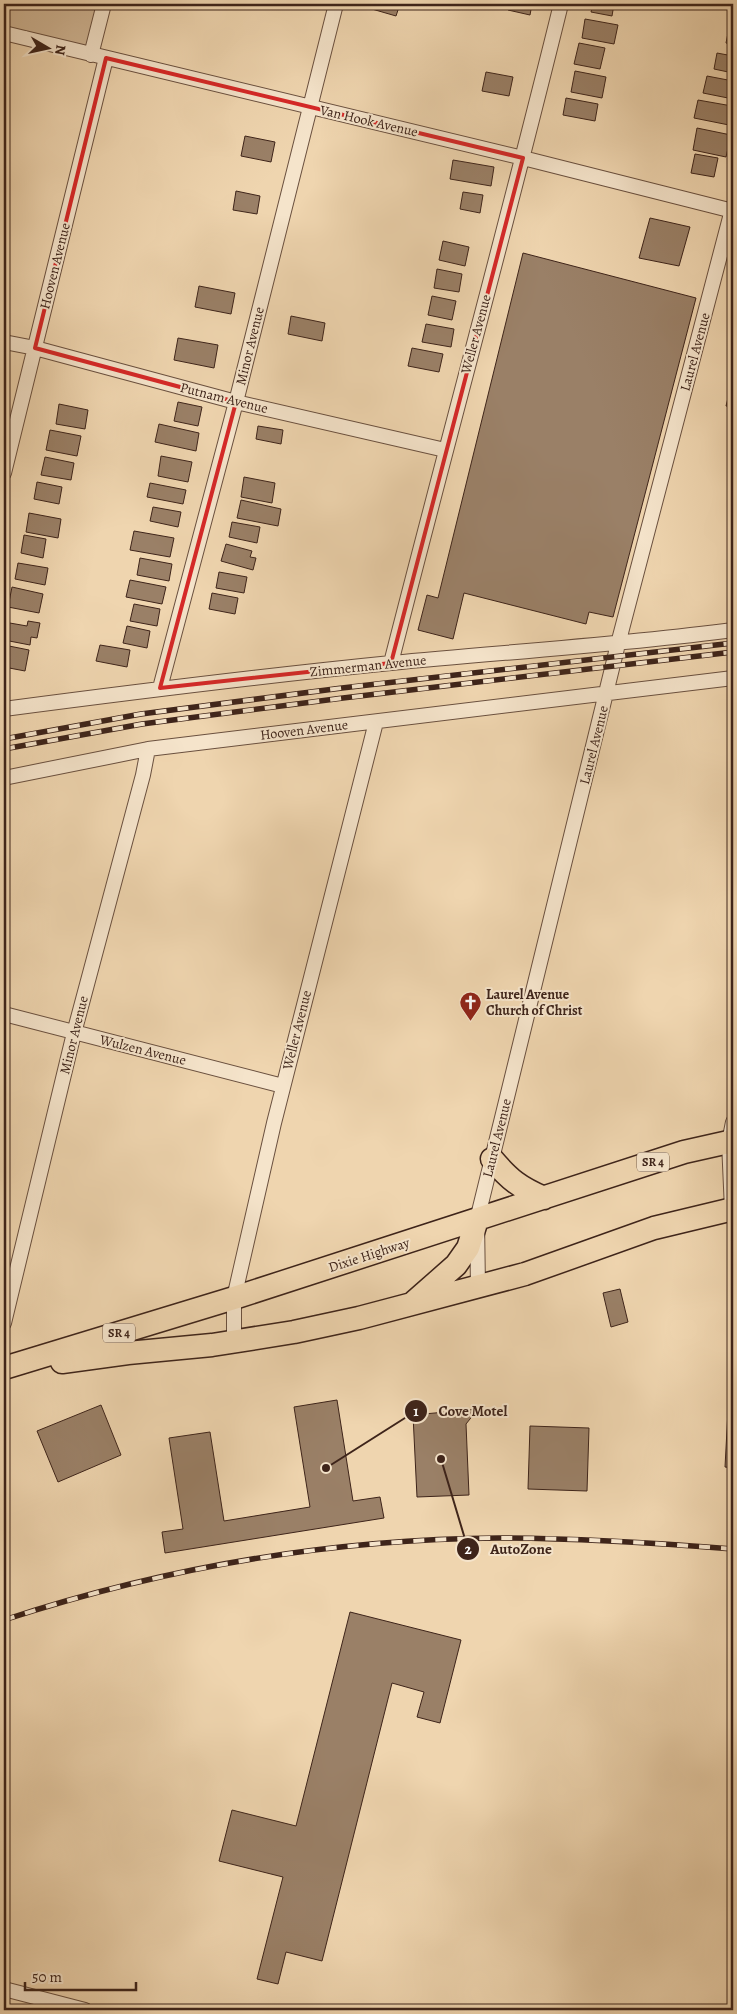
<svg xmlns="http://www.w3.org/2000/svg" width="737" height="2014" viewBox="0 0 737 2014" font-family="Alegreya,serif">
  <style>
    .green { fill: #d1b796; stroke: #886e58 }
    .building { fill: #9a8067; stroke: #3e241a }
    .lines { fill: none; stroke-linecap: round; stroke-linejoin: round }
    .minor-casing { stroke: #6a503f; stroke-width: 16 }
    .primary-casing { stroke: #3e241a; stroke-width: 25 }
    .minor { stroke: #f5e4cb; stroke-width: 14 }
    .primary { stroke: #efd5af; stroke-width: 22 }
    .rail-casing { stroke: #3e241a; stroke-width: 5.5 }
    .rail { stroke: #f5e4cb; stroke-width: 4; stroke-dasharray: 11; stroke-linecap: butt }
    .marked { fill: none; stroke: #d62828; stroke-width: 4; stroke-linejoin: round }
    .labels { text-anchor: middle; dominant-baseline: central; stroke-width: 4; stroke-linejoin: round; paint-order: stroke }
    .shield { fill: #f5e4cb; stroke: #755e4f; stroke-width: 1 }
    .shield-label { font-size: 12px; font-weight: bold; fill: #3e241a }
    .street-label { font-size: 14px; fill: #3e241a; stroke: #f5e4cb }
    .poi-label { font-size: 14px; font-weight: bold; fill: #3e241a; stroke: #f5e4cb; text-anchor: start }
    .leader { fill: none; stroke: #3e241a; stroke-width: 2 }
    .callout-dot { fill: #3e241a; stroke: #f5e4cb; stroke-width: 2 }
    .mark-label { font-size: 15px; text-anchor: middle; font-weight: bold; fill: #fff }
    .callout-label { font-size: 15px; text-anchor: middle; font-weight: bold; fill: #3e241a; stroke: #f5e4cb; stroke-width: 4; stroke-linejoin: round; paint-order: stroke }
  </style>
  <rect width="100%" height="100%" fill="#efd5af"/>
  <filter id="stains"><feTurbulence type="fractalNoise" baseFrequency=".004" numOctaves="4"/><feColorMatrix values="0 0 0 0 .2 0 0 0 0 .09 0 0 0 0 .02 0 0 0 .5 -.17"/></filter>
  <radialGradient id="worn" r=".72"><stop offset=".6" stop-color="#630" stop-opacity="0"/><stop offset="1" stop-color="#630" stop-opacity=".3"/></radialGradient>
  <path class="green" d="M4 4H104L91 55 4 33Z"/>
  <path class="building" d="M366 4H400L396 16 365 7Z
    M509 4H532L530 15 508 10Z
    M593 4H614L612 16 591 12Z
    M585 19 618 25 614 44 582 38Z
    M730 23H733V45L726 43Z
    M579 43 605 48 600 69 574 64Z
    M717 53 733 56V73L714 69Z
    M575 71 606 77 602 98 571 92Z
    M486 72 513 77 509 96 482 91Z
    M707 76 733 81V99L703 93Z
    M566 98 598 104 595 121 563 115Z
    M698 100 732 106 729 125 694 118Z
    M697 128 731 135 726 157 693 150Z
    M245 136 275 142 271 162 241 156Z
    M695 154 718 158 714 177 691 173Z
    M453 160 494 167 491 186 450 179Z
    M236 191 260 196 257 214 233 210Z
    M463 192 483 195 480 213 460 209Z
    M650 218 690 227 679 266 639 258Z
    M443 241 469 247 465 266 439 260Z
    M523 253 696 298 613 617 589 612 586 624 464 593 453 639 418 630 427 595 438 598Z
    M437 269 462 274 459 292 434 288Z
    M199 286 235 293 231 314 195 307Z
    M432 296 456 301 452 320 428 315Z
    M291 316 325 323 322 341 288 334Z
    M426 324 454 329 451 347 422 342Z
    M178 338 218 345 214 368 174 360Z
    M412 348 443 354 439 372 408 366Z
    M733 378V407L726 406Z
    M178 402 202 407 198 426 174 421Z
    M59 404 88 410 85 429 56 424Z
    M159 424 199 433 196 451 155 442Z
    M258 426 283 430 281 444 256 439Z
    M50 430 81 436 77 456 46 450Z
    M161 456 192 462 188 482 158 476Z
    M45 457 74 463 71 480 41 475Z
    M244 477 275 483 272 503 241 497Z
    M37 482 62 487 59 504 34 499Z
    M150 483 186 490 183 504 147 497Z
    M241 500 281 509 278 526 237 518Z
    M153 507 181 512 178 527 150 521Z
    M29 513 61 519 58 538 26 532Z
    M232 522 260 527 257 543 229 537Z
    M134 531 174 538 170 557 130 550Z
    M24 535 46 539 43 558 21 553Z
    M226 544 252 551 250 557 256 558 253 570 221 561Z
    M140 558 172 564 169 581 137 575Z
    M18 563 48 568 45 585 15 579Z
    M219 572 247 577 244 593 216 588Z
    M130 580 166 587 162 604 126 597Z
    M12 587 43 594 39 613 8 607Z
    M212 593 238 598 235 614 209 609Z
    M134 604 160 609 157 626 130 621Z
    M28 621 40 623 37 638 31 637 30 645 4 640V622L27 626Z
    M127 626 150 631 147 648 123 643Z
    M4 645 29 650 25 671 4 667Z
    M100 645 130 650 127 667 96 661Z
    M620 1289 628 1322 611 1327 603 1293Z
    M730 1373H733V1468L725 1467Z
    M337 1400 353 1501 380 1497 384 1518 165 1553 162 1532 183 1529 169 1438 210 1432 224 1521 310 1507 294 1407Z
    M101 1405 121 1455 58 1482 37 1431Z
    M478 1409 466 1424 469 1495 417 1497 413 1415Z
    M530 1426 589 1428 587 1491 528 1489Z
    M350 1612 461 1640 440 1723 417 1717 424 1692 392 1683 322 1961 286 1952 278 1984 257 1979 283 1877 219 1861 232 1810 296 1826Z"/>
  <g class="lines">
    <defs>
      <path id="minor" d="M4 33 523 158 733 211
        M91 55 104 4
        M4 342 35 348 236 402 445 450
        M4 473 106 58
        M391 663C447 443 507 224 561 4
        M160 688 236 402 336 4
        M4 709C133 692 261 676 391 663 505 652 619 645 733 630
        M4 778 148 749 733 678
        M4 1014 283 1086
        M732 1210 729 1142 733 1122
        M478 1287 477 1220 618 644 733 206
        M4 1323 74 1033 143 775 148 749
        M234 1341V1298L274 1123 376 722
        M4 1989 85 2010"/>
      <path id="primary" d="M492 1159C510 1180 519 1187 544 1198
        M414 1302 456 1265 468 1248 477 1220
        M62 1362 128 1353 212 1345 294 1332 359 1318 525 1274 654 1228 733 1209
        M4 1368 234 1298 684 1152 733 1141"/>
    </defs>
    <use href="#minor" class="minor-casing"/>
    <use href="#primary" class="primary-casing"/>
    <use href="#minor" class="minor"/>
    <use href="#primary" class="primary"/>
    <defs>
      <path id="rail" d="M4 739 141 714 342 688 733 643
        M4 749 142 724 343 698 733 652
        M4 1620C163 1568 331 1539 499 1538 577 1538 655 1543 733 1549"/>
    </defs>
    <use href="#rail" class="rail-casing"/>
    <use href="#rail" class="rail"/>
  </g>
  <path class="marked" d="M106 58 523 158 391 663 160 688 236 402 35 348Z"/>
  <defs>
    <symbol id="church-pin" viewBox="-11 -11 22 30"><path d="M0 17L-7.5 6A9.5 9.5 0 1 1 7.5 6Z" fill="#8f2418" stroke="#f5e4cb"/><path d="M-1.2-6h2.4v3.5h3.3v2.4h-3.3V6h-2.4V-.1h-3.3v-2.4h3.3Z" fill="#fff"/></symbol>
  </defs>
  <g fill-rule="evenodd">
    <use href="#church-pin" x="458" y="990" width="25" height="34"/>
  </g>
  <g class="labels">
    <g class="shield">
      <rect x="637" y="1152.5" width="32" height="19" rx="4"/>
      <rect x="103" y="1323.5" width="32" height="19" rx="4"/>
    </g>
    <g class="shield-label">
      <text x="653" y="1162">SR 4</text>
      <text x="119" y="1333">SR 4</text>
    </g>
    <g class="street-label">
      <text transform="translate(369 121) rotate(13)">Van Hook Avenue</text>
      <text transform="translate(55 266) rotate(-76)">Hooven Avenue</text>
      <text transform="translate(476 334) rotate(-75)">Weller Avenue</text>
      <text transform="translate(250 346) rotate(-76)">Minor Avenue</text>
      <text transform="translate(695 352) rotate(-75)">Laurel Avenue</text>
      <text transform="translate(224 398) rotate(14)">Putnam Avenue</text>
      <text transform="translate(368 666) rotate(-6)">Zimmerman Avenue</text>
      <text transform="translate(304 730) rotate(-7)">Hooven Avenue</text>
      <text transform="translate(594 745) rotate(-76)">Laurel Avenue</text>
      <text transform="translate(297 1030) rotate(-76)">Weller Avenue</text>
      <text transform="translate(74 1035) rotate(-76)">Minor Avenue</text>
      <text transform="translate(143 1050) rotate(14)">Wulzen Avenue</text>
      <text transform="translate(497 1138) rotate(-76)">Laurel Avenue</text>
      <text transform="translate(369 1255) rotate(-18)">Dixie Highway</text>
    </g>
    <g class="poi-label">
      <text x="486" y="994">Laurel Avenue<tspan x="486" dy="16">Church of Christ</tspan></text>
    </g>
  </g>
  <path class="leader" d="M326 1468L416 1411M441 1459L468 1549"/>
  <g class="callout-dot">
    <circle cx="326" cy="1468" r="5"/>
    <circle cx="441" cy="1459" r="5"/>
    <circle cx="416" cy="1411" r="12"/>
    <circle cx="468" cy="1549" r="12"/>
  </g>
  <g class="mark-label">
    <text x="416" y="1416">1</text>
    <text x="468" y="1554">2</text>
  </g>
  <g class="callout-label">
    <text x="473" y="1416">Cove Motel</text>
    <text x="521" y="1554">AutoZone</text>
  </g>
  <rect width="737" height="2014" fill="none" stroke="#efd5af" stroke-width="20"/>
  <rect x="5" y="5" width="727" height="2004" fill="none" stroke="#3e241a" stroke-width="2.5"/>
  <rect x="10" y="10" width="717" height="1994" fill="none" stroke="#3e241a"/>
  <g transform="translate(48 48) rotate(99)" stroke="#f5e4cb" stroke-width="4" paint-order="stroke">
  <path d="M0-4L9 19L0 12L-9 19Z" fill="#3e241a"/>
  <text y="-8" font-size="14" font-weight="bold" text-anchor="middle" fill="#3e241a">N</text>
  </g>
  <path d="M25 1982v8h111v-8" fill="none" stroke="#3e241a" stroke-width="2.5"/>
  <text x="32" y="1982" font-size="15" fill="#3e241a" stroke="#f5e4cb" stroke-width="4" paint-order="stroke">50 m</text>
  <rect width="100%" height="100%" filter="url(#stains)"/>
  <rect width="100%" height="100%" fill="url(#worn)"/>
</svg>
